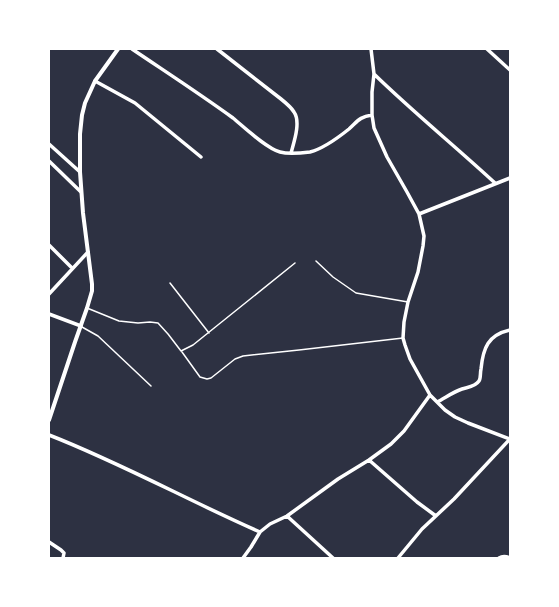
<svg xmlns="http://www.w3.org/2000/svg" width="559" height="607" viewBox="0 0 559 607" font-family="'Crimson Pro',serif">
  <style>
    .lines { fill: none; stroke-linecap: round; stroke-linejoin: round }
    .service { stroke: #fff; stroke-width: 1.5 }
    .minor { stroke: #fff; stroke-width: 3.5 }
    .tertiary { stroke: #fff; stroke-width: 4 }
  </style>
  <rect width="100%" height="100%" fill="#2d3142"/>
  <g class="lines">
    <path class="service" d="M316 261 333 277 356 293 408 302
      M170 283 209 333
      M87 308 119 321 138 323 150 322 158 323 168 334 181 351 193 345 295 263
      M82 327 98 336 151 386
      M182 352 200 377 207 379 211 378 235 359 243 356 299 350 403 338"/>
    <path class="minor" d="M132 49C166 72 200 94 233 118 245 128 266 148 280 152 287 154 302 153 310 152 322 149 339 137 349 129 358 121 359 117 372 115
      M217 49 281 99C286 103 291 107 294 112 301 122 294 142 291 153
      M371 49 374 74 372 92V115L374 128 387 157 407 192 419 214 424 236 423 246 418 272 408 302 404 322 403 338 405 345 410 359 430 395 445 410 455 417 468 423 510 439
      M487 49 510 70
      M374 74C413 112 455 146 495 183
      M95 81 135 103 201 157
      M49 144 80 172
      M49 161 81 192
      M419 214 510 178
      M49 245 72 268
      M49 294 88 252
      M49 314 81 326
      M437 402C445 398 453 392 462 389 468 387 475 387 479 381 481 378 480 373 481 369 483 348 488 335 510 330
      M49 435C121 463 189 501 260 532
      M369 460 417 502 436 516
      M287 516 333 558
      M49 542 61 550 64 553 63 558
      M243 558 251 547 260 532 270 524 287 516 338 479 369 460 391 444 404 431 430 395
      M398 558 422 529 454 499 510 439
      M499 558C502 556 506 556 510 558"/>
    <path class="tertiary" d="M49 420 75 342 87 308 92 291V284L83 213 80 172V134L82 115 85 103 95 81 118 49"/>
  </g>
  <rect width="559" height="607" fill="none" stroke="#ffffff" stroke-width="100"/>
</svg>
